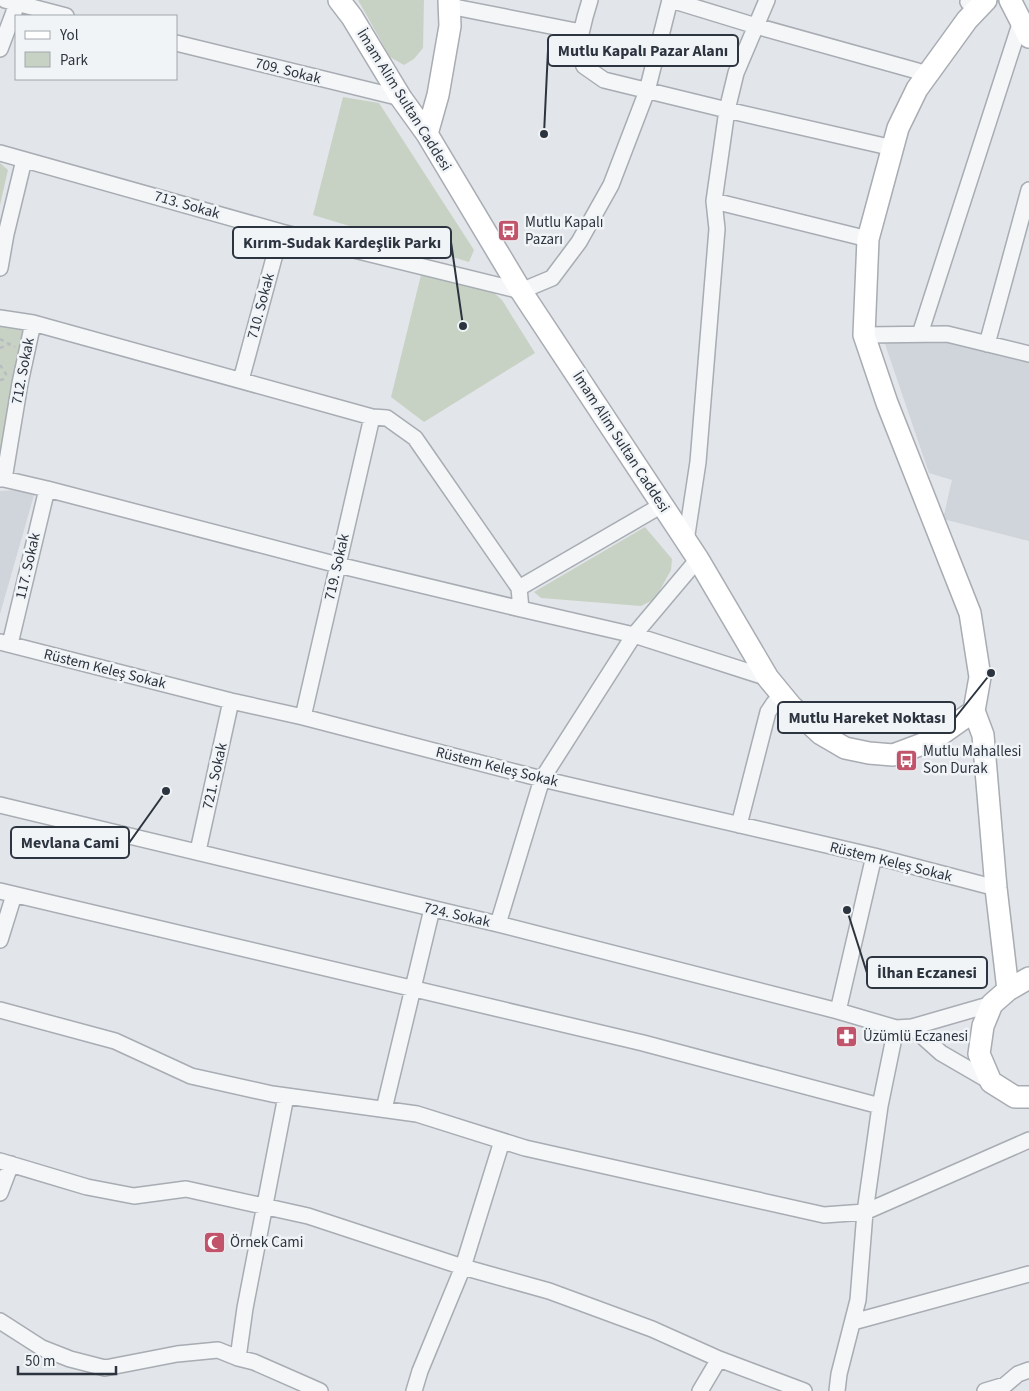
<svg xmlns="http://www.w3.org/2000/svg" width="1029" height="1391" viewBox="0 0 1029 1391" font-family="'Source Sans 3',sans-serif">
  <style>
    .built { fill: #d0d4db }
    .green { fill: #c8d2c4 }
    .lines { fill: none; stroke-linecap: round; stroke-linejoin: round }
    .street-casing { stroke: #a8acb3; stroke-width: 18 }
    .secondary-casing { stroke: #a8acb3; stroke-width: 24 }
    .path { stroke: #b8bcc0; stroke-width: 2.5; stroke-dasharray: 4 4; stroke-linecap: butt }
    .street { stroke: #f4f6f8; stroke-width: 15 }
    .secondary { stroke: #fff; stroke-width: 21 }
    .labels { text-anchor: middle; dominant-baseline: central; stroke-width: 5; stroke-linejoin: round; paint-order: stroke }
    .street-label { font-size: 15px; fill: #2c343f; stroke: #f1f4f7 }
    .poi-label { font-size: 15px; fill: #2c343f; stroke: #f1f4f7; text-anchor: start }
    .leader { fill: none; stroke: #2c343f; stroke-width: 2 }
    .callout-dot { fill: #2c343f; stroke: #f1f4f7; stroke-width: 2 }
    .callout { fill: #f1f4f7; stroke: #2c343f; stroke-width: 2 }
    .callout-label { font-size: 16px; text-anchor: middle; font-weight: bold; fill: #2c343f }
  </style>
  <rect width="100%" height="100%" fill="#e2e5e9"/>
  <path class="built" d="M883 338 947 342 1029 363V541L943 519 952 480 929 473Z
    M19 490 34 495 0 614V491Z"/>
  <path class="green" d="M358 0H424L423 48 414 59 404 65 390 57Z
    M343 97 379 103 474 250 469 262 313 215Z
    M0 163 8 170 0 205Z
    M421 275 492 291 502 300 535 353 424 422 391 397Z
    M0 325 24 330 0 457Z
    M645 527 672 559 671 570 655 599 641 606 541 598 534 592Z"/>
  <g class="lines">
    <defs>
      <path id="street" d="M5 0 66 16
        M590 0 585 17 577 50 584 66 604 80 727 110 893 148
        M671 0 756 26 928 74
        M968 2 969 0
        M449 6 581 32
        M176 43 401 98
        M0 49 17 4
        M0 153 281 232 521 291 552 278 579 242 611 185 647 91 670 0
        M714 201 868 239
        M0 268 6 234 24 160
        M0 318 33 323 372 417 387 418 415 438 519 588 521 609 634 635 768 678
        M920 334 1021 21
        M864 335 947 334 1029 354
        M987 344 1029 190
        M241 380 281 232
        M0 479H4L47 489 338 565 521 609
        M4 479 20 383 33 323
        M686 541 698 462 717 229 714 201 727 110 736 73 767 0
        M519 588 662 505
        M0 642 231 701 303 717 542 779 874 856 996 888
        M10 644 47 489
        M303 717 372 417
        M0 805 498 924 838 1011 896 1028 912 1027 992 1004
        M739 825 768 712 774 703 783 695
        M198 851 231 701
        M0 891 643 1043 880 1106 896 1028
        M498 924 542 779 634 635 698 559
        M0 940 14 895
        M0 1010 115 1041 191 1076 272 1094 417 1114 525 1148 824 1215 865 1212 1029 1140
        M838 1011 874 856
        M912 1027 941 1053 991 1082
        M384 1109 432 909
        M0 1161 87 1187 134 1196 186 1189 308 1216 463 1267 502 1141
        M0 1193 11 1164
        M0 1321 42 1348 70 1359 105 1368 177 1354 218 1350 238 1358 254 1362 320 1391
        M853 1322 1029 1274
        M238 1358 245 1308 286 1096
        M414 1391 420 1371 463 1267 549 1291 652 1329 719 1359 804 1391
        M700 1391 719 1359
        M837 1391 839 1374 858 1300 865 1212 880 1106
        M985 1391 1005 1385 1018 1374 1029 1370"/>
      <path id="secondary" d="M339 0 352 17 401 98 427 134 521 291 698 559 768 678 791 706 821 734 845 748 869 753 893 755 933 740 974 711
        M986 0 967 20 917 89 898 128 868 239 864 335 887 403 970 613 980 677 974 711 983 735 996 888 1008 990
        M1010 0 1029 37
        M427 134 438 95 450 26 449 0
        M1029 978 1008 990 992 1004 983 1026 979 1054 991 1082 1015 1097H1029"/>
    </defs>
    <use href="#street" class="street-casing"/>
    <use href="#secondary" class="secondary-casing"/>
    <path class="path" d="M0 339 15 347
      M0 348 9 344
      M0 365 8 377
      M0 380 6 379"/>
    <use href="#street" class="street"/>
    <use href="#secondary" class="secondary"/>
  </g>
  <defs>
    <symbol id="bus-square" viewBox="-11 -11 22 22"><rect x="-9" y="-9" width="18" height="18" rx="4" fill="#c1546a" stroke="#f1f4f7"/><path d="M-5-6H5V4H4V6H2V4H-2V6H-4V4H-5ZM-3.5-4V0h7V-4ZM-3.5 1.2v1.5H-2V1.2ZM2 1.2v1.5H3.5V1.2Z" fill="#fff"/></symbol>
    <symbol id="pharmacy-square" viewBox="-11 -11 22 22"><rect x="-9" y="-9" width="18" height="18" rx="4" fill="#c1546a" stroke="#f1f4f7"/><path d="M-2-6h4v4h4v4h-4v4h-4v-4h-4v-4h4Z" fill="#fff"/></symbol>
    <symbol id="mosque-square" viewBox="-11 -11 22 22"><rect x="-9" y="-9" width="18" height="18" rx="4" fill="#c1546a" stroke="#f1f4f7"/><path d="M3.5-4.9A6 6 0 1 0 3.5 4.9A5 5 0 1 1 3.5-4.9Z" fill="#fff"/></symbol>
  </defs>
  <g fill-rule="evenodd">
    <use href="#bus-square" x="496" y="218" width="25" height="25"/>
    <use href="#bus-square" x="894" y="748" width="25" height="25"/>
    <use href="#pharmacy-square" x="834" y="1024" width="25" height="25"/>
    <use href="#mosque-square" x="202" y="1230" width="25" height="25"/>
  </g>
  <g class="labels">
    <g class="street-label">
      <text transform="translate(288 71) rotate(14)">709. Sokak</text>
      <text transform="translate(404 100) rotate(58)">İmam Alim Sultan Caddesi</text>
      <text transform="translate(187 205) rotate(16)">713. Sokak</text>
      <text transform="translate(261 306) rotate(-75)">710. Sokak</text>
      <text transform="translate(23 371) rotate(-79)">712. Sokak</text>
      <text transform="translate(621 442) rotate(57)">İmam Alim Sultan Caddesi</text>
      <text transform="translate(28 566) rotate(-77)">117. Sokak</text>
      <text transform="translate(337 567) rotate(-77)">719. Sokak</text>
      <text transform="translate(105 669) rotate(14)">Rüstem Keleş Sokak</text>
      <text transform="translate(497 767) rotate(14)">Rüstem Keleş Sokak</text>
      <text transform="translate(215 776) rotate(-77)">721. Sokak</text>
      <text transform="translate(891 862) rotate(14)">Rüstem Keleş Sokak</text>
      <text transform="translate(457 915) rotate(13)">724. Sokak</text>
    </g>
    <g class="poi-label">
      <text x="525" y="222">Mutlu Kapalı<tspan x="525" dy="17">Pazarı</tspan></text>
      <text x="923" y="751">Mutlu Mahallesi<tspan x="923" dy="17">Son Durak</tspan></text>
      <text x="863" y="1036">Üzümlü Eczanesi</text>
      <text x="230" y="1242">Örnek Cami</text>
    </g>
  </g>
  <path class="leader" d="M544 134L548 50M463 326L451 242M991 673L955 718M166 791L129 843M847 910L867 973"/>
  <g class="callout-dot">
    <circle cx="544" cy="134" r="5"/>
    <circle cx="463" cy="326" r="5"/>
    <circle cx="991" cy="673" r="5"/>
    <circle cx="166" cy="791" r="5"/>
    <circle cx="847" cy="910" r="5"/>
  </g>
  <g class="callout">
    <rect x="548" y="35" width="190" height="31" rx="5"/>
    <rect x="233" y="227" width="218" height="31" rx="5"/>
    <rect x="778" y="702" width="177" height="31" rx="5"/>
    <rect x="11" y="827" width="118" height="31" rx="5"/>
    <rect x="867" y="957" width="120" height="31" rx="5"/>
  </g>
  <g class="callout-label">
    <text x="643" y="56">Mutlu Kapalı Pazar Alanı</text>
    <text x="342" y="248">Kırım-Sudak Kardeşlik Parkı</text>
    <text x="867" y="723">Mutlu Hareket Noktası</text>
    <text x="70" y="848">Mevlana Cami</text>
    <text x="927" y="978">İlhan Eczanesi</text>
  </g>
  <rect x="15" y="15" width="162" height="65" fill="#f1f4f7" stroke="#a2a7ad"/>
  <rect x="25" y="31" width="25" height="8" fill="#ffffff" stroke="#a2a7ad"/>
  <text x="60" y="40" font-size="15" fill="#2c343f">Yol</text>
  <rect x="25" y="52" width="25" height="15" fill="#c8d2c4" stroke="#a2a7ad"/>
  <text x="60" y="65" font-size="15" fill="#2c343f">Park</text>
  <path d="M18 1366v8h98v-8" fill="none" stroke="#2c343f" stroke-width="2.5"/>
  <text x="25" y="1366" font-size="15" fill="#2c343f" stroke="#f1f4f7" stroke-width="4" paint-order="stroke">50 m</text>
</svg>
